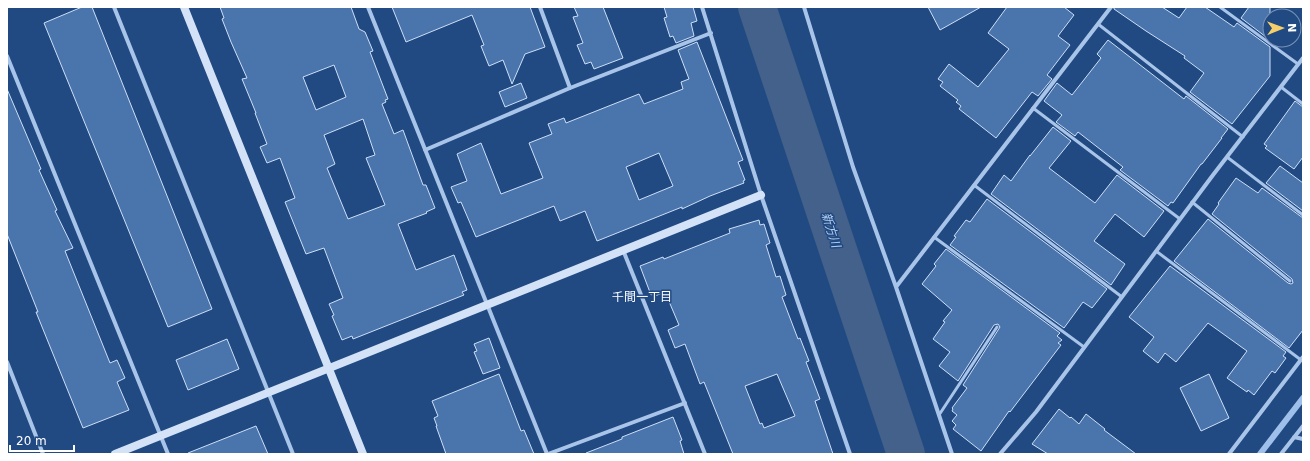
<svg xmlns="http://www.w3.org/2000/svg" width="1310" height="461" viewBox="0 0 1310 461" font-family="'DejaVu Sans','Noto Sans JP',sans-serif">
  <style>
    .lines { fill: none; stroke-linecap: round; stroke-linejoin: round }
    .stream { stroke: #9dbfea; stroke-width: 6 }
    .river { stroke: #43618a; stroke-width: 38 }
    .building { fill: #4a74ac; stroke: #cddff7; fill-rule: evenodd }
    .lane { stroke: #a9c4e9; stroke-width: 3 }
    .street { stroke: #a9c4e9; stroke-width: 4 }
    .secondary { stroke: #d3e2f7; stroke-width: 8 }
    .labels { text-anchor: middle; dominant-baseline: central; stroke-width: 3; stroke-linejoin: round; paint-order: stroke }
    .water-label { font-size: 12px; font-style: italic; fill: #b4cef0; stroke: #214a83 }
    .neighbourhood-label { font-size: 12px; fill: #fff; stroke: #214a83 }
  </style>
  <rect width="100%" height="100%" fill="#214a83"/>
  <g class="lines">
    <path class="stream" d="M1260 454 1303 398"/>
    <path class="river" d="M757 7 906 454"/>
  </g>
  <path class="building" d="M82 7H92L212 309 168 327 44 23Z
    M220 7H351L359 29 365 32 373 51 370 52 388 99 385 100 386 102 382 104 394 134 403 130 423 185H426L435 208 426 212 427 213 398 224 416 270 454 255 467 290 462 292 464 295 353 339 352 336 342 340 332 316 334 315 329 304 343 298 324 248 306 254 285 202 295 198 280 158 267 163 260 147 267 144 255 113H256L242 79 247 78 231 42 222 19 224 18ZM334 65 346 97 316 110 303 77ZM363 119 375 155 366 158 385 205 348 219 327 168 335 164 324 135Z
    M392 7H530L545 47 525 54 512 84 503 60 489 66 481 46 484 45 472 15 406 42Z
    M574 7H603L623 58 594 69 591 62 585 64 577 45 583 43 573 17 578 16Z
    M664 7H693L697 21 691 23 694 36 676 43 673 36 670 37 664 18 667 17Z
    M928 7H981L940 30Z
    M1007 7H1064L1074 15 1058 36 1070 45 1047 75 1052 79 1038 96 1032 92 996 138 959 109 961 106 956 102 958 100 940 86 943 82 938 79 949 64 978 87 1009 49 988 33Z
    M1114 7H1162L1179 18 1187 7H1205L1234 27 1237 23 1270 47V76L1232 124 1190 92 1204 73 1184 58 1185 56 1146 31 1114 9Z
    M1249 7H1270V40L1241 18Z
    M1108 40 1184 99 1186 96 1228 129 1221 138H1222L1202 164H1201L1173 203 1171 202 1168 206 1120 170 1123 167 1078 132 1075 136 1056 122 1062 115 1044 101 1057 83 1072 95 1101 58 1097 54Z
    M697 42 743 160 738 162 745 180 743 181 744 183 710 196 682 209V207L597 241 585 211 560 221 554 206 476 237 461 202 458 203 451 187 467 181 457 154 481 143 501 194 543 178 529 143 552 134 548 124 564 118 566 123 639 94 644 104 683 89 681 82 689 79 678 50ZM659 153 673 186 639 200 626 167Z
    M521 83 527 98 505 107 499 92Z
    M7 89 41 169 39 170 57 210 55 211 73 248 65 251 110 363 117 360 125 378 117 382 129 410 83 428 36 312H38L7 234Z
    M1295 101 1303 107V157L1294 169 1265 148 1267 146 1264 144Z
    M1053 127 1071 141 1049 168 1095 203 1117 175 1164 211 1144 237 1115 214 1094 241 1125 264 1111 285 991 194 1004 175 1011 181 1030 155V156Z
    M1280 166 1303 183V211L1266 183Z
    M1236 178 1258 193 1262 188 1303 218V330L1289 348 1174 261 1208 219 1288 283 1291 284 1293 283 1292 279 1212 214 1219 204 1218 203Z
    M987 199 1107 289 1092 308 1083 302 1064 328 950 245 956 237 954 236 966 220 970 222Z
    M759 220 760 225 764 224 770 243 766 245 776 277 780 276 786 295 782 297 798 339 800 338 809 361 806 362 820 399 815 401 833 454H733L704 382 700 384 685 344 675 348 668 330 679 325 665 292 655 296 654 293 651 295 640 266 663 257 664 259 730 233 729 229ZM777 374 795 416 764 428 762 423 760 424 745 386Z
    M946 249 1060 333 1057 336 1062 340 1058 343 1061 345 1010 412 1009 411 981 451 953 429 956 425 952 421 957 415 952 411 953 409 952 408 967 388 963 385 1000 327 998 324 994 325 958 381 939 366 950 352 933 339 945 322 943 321 952 310 922 284 936 266 934 264Z
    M1170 266 1286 352 1283 356 1286 358 1275 373 1272 371 1254 395 1248 390 1247 392 1227 378 1247 351 1208 323 1176 362 1165 353 1158 363 1143 351 1154 337 1129 317Z
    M489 338 500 368 483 374 474 352 477 351 474 344Z
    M227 339 239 369 188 390 176 360Z
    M499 374 521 431 524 430 534 454H446L436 426H437L434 418 438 416 432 401Z
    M1209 374 1229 418 1201 431 1180 388Z
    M1059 409 1070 418 1071 417 1079 424 1086 414 1105 429 1104 430 1136 454H1048L1032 444Z
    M673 417 682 440 680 441 684 454H586V453L622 439V437Z
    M256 426 268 454H188V453Z"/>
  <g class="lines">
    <path class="lane" d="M1220 7 1298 64
      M1098 24 1243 137
      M1281 87 1303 104
      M1033 108 1180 219
      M1227 157 1303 215
      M974 185 1122 297
      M1192 202 1290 281
      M934 237 1084 347
      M1156 251 1301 360
      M939 415 997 327"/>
    <path class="street" d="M114 7 293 454
      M368 7 547 454
      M540 7 570 88
      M702 7 761 195 850 454
      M804 7 853 167 896 287 952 454
      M7 56 168 454
      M425 150 570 88 711 33
      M623 250 705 454
      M896 287 1111 7
      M7 362 43 454
      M1294 437 1303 439
      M548 454 685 403
      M1000 454 1036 412 1213 175 1303 58
      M1229 454 1303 357
      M1281 454 1303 426"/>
    <path class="secondary" d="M184 7 363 454
      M115 454 761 195"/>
  </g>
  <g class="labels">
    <g class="water-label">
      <text transform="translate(831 230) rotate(72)">新方川</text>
    </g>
    <g class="neighbourhood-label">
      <text x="642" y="297">千間一丁目</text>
    </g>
  </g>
  <rect width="1310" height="461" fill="none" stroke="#ffffff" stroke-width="16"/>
  <g transform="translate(1282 28) rotate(89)"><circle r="19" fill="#214a83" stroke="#7a92b5"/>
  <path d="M0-3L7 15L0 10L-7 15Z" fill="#f5d06a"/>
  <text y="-6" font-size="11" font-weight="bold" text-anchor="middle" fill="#ffffff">N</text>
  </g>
  <path d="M10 445v6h64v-6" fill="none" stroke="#ffffff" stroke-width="2"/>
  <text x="16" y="445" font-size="12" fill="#ffffff" stroke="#214a83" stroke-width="3" paint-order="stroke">20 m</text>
</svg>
